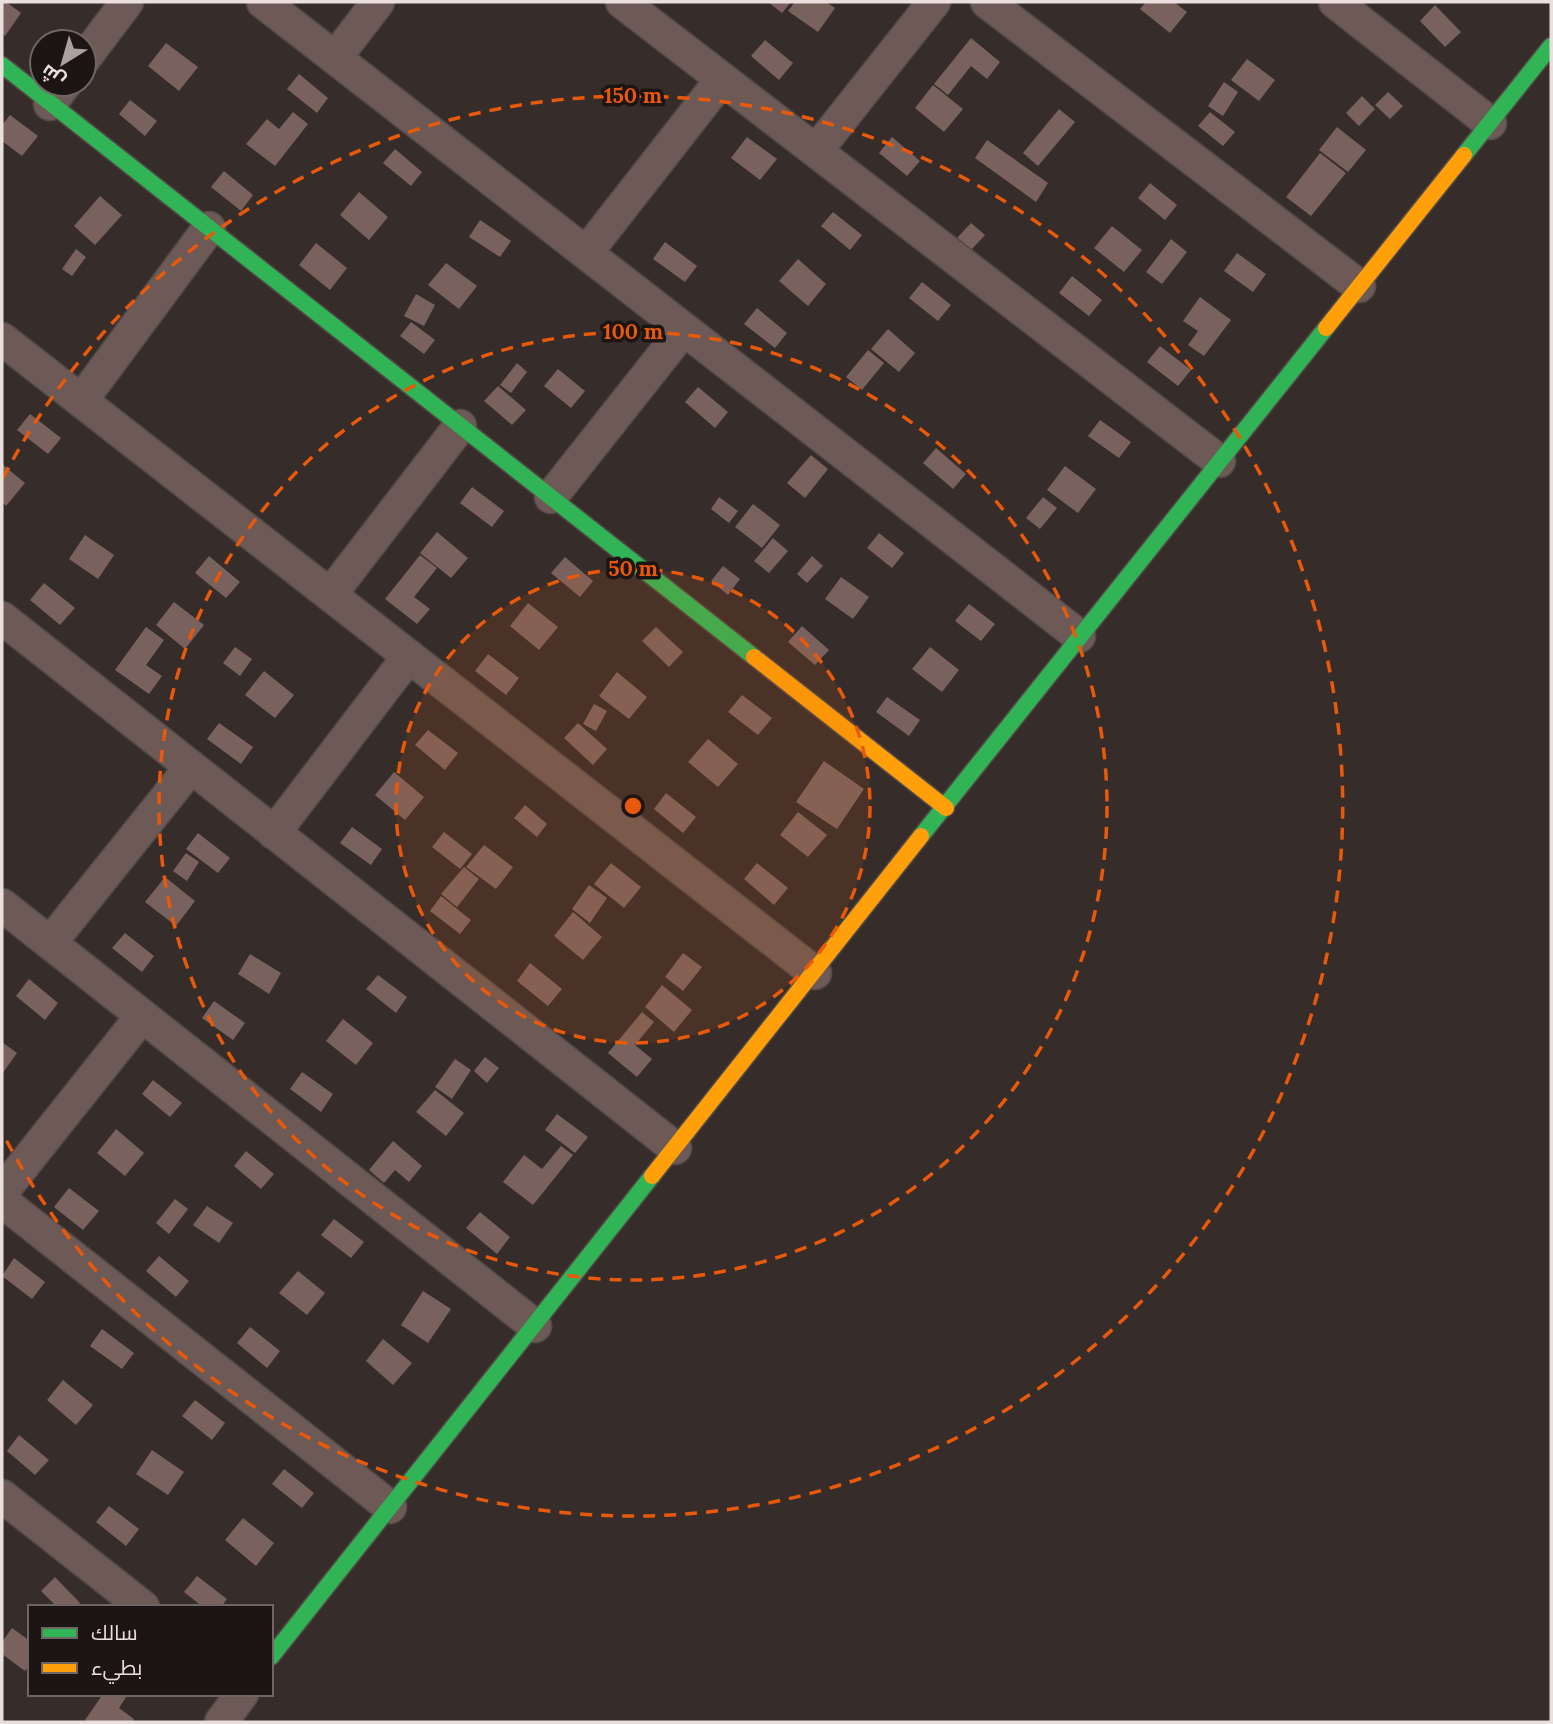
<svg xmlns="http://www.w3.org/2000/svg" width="1553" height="1724" viewBox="0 0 1553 1724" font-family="Lora,Cairo,serif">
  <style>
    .building { fill: #79625e }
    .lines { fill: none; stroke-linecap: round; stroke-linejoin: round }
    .street-casing { stroke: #524a48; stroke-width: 35 }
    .fast-casing { stroke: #524a48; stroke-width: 19 }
    .slow-casing { stroke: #524a48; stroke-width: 19 }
    .street { stroke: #6d5a56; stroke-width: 32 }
    .fast { stroke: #30b455; stroke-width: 16 }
    .slow { stroke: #ff9f0a; stroke-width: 16 }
    .ring { fill: none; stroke: #e8590c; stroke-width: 3.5; stroke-dasharray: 12 9 }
    .centre { fill: #e8590c; stroke: #1d1513; stroke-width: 3.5 }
    .ring-label { font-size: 21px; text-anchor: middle; font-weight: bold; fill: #e8590c; stroke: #1d1513; stroke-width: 7; stroke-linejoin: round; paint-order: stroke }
  </style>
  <rect width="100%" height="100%" fill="#362d2b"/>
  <path class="building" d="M2 2H6L21 13 5 36 2 33Z
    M768 2H791L782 13Z
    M795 2H826L835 8 818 32 788 11Z
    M1146 2H1174L1187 12 1170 33 1140 9Z
    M1435 5 1461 32 1445 47 1420 21Z
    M971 38 1000 62 987 79 971 66 948 95 934 84Z
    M765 40 793 63 779 80 751 56Z
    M166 43 198 67 179 91 148 66Z
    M1247 59 1275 80 1259 101 1231 80Z
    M299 74 328 98 317 113 287 89Z
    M1224 82 1238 92 1223 116 1208 106Z
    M933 85 963 109 944 132 915 108Z
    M1388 92 1403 106 1390 119 1375 105Z
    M1362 96 1375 109 1359 126 1346 113Z
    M130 100 157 121 145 136 119 114Z
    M1059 109 1075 122 1038 166 1023 153Z
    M293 112 308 124 275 166 246 144 267 119 279 129Z
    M1210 112 1235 132 1223 146 1198 126Z
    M10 115 38 136 22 156 2 141V125Z
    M1337 127 1366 150 1348 172 1319 150Z
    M747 137 777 159 760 180 731 158Z
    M892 137 920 161 907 176 879 153Z
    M987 140 1048 183 1036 202 975 158Z
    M395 149 422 172 411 186 383 163Z
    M1320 153 1346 173 1311 216 1286 197Z
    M224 171 253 195 241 211 211 187Z
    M1150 183 1177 205 1165 220 1138 198Z
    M359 192 388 217 369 240 340 215Z
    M100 196 122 215 95 245 74 226Z
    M833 212 862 235 850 250 821 226Z
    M480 220 511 241 500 257 469 237Z
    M971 223 985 235 971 250 957 238Z
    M1112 226 1142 250 1124 272 1094 248Z
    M1171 239 1187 252 1162 284 1146 272Z
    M665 242 697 266 685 282 653 259Z
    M316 243 347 268 330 290 299 265Z
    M76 249 86 257 72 276 62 269Z
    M1237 253 1266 274 1253 292 1224 271Z
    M798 259 826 284 808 306 779 281Z
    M446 263 477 286 459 309 428 285Z
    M1072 276 1102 300 1089 316 1059 293Z
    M922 282 951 305 938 321 909 298Z
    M416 294 435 305 424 326 404 316Z
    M1200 297 1231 320 1204 356 1188 345 1198 331 1183 321Z
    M757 308 787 333 775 348 744 324Z
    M411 322 435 340 424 354 400 336Z
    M888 329 915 353 899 372 871 349Z
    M1160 346 1191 370 1178 386 1147 362Z
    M868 350 884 363 862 390 846 377Z
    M517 363 527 372 511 393 500 385Z
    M558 369 585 391 571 408 544 386Z
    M498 386 526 410 512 425 484 401Z
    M698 387 728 412 715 428 685 402Z
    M30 414 61 438 48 454 17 430Z
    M1100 420 1131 442 1119 458 1088 436Z
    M936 448 966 474 953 489 923 463Z
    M811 455 828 469 805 498 787 483Z
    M2 464 25 483 6 506 2 502Z
    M1065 466 1096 489 1078 513 1047 490Z
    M472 487 504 511 492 527 460 503Z
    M719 497 738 511 729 523 711 509Z
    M1043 497 1057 508 1040 529 1026 518Z
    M753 504 780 525 762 548 735 527Z
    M437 532 468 558 451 578 420 553Z
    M879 533 904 553 892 568 867 548Z
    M85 535 114 555 98 579 69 559Z
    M773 538 788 551 769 573 754 561Z
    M420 555 437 568 414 597 430 609 417 624 385 599Z
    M209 556 240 582 226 598 195 573Z
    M812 556 823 566 807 583 797 574Z
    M565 557 593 581 580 597 551 573Z
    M723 566 740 579 728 595 711 581Z
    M841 577 869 597 853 619 825 599Z
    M44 583 75 608 60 625 30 600Z
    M174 602 204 625 185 649 156 625Z
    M528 603 558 627 539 650 510 626Z
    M969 604 995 624 981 641 955 621Z
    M802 626 829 650 815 665 788 642Z
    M146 627 164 640 146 665 162 676 149 694 115 670Z
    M656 627 683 652 669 667 642 641Z
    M235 647 252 659 240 676 223 663Z
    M930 647 959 670 942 692 912 669Z
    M488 654 519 678 506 695 475 671Z
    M264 671 294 695 275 718 245 695Z
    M617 672 647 697 629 719 599 696Z
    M742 695 772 718 758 735 728 712Z
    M887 697 920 720 909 736 876 712Z
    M594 704 607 711 596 731 583 724Z
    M219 723 253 747 241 764 207 739Z
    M578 723 607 749 593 765 564 738Z
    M428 730 458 753 445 770 415 745Z
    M708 739 738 764 718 787 688 762Z
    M824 761 864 789 837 829 796 802Z
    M394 772 424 797 405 820 375 795Z
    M666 793 696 817 683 833 654 809Z
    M525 805 547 824 537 837 514 818Z
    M798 812 827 835 808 857 780 835Z
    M352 827 382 849 371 865 340 843Z
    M444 832 472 854 460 869 432 847Z
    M198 833 230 858 218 873 186 849Z
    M484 845 513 867 496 889 466 867Z
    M186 853 199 862 187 881 173 871Z
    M611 863 641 887 624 908 594 884Z
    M757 863 788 888 774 905 744 879Z
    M464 867 479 879 457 907 441 894Z
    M165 877 195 901 176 926 145 902Z
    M589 885 607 898 590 923 572 909Z
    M441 896 471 920 460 934 430 911Z
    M573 912 602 937 583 960 554 936Z
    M125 933 154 956 142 972 112 948Z
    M683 953 702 967 683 991 665 977Z
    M250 954 281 973 269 994 238 974Z
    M530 963 562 989 548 1006 517 981Z
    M378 975 407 997 396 1013 366 989Z
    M29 979 58 1003 45 1020 16 996Z
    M662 985 692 1010 674 1032 645 1007Z
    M214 1001 245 1023 233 1040 202 1018Z
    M642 1012 654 1022 635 1045 652 1059 637 1077 608 1053Z
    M343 1019 373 1043 356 1065 326 1041Z
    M2 1042 17 1053 2 1074Z
    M485 1057 499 1068 487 1083 474 1071Z
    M455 1059 471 1070 452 1099 435 1087Z
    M302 1072 333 1094 321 1112 290 1089Z
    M153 1080 182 1103 170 1117 142 1094Z
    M435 1090 464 1113 446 1136 416 1112Z
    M557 1114 588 1137 575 1153 545 1130Z
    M116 1129 144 1153 125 1176 97 1153Z
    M393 1141 422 1166 409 1182 395 1170 384 1183 369 1170Z
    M561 1146 573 1155 533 1205 503 1182 524 1155 542 1169Z
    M246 1151 274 1174 261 1189 234 1166Z
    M69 1188 99 1211 83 1230 54 1207Z
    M175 1199 188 1209 169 1234 156 1223Z
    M207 1206 233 1223 219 1243 193 1225Z
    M480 1212 510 1237 497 1254 466 1228Z
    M334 1219 364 1242 351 1258 321 1235Z
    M159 1256 189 1281 176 1297 146 1271Z
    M14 1258 45 1282 32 1299 2 1276Z
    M298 1271 325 1293 307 1315 279 1293Z
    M423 1291 451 1309 428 1343 401 1325Z
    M250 1327 280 1351 267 1368 237 1343Z
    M102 1329 134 1353 122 1369 90 1346Z
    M383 1339 412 1363 393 1385 366 1361Z
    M63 1380 93 1405 76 1425 47 1400Z
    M195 1400 225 1423 212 1440 182 1416Z
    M19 1435 49 1460 35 1475 7 1451Z
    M152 1450 184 1472 168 1495 136 1474Z
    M284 1469 314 1493 302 1508 272 1484Z
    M109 1506 139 1529 126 1546 96 1522Z
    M243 1518 274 1543 256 1566 225 1540Z
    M197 1576 227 1599 221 1607H203L184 1592Z
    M55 1577 80 1603 76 1607H57L41 1591Z
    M12 1628 30 1641V1665L25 1671 2 1654V1642Z
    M103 1694H128L119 1708 134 1719 132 1722H88L85 1720Z"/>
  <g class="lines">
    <defs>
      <path id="street" d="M263 2 1079 636
        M622 2 1219 461
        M987 2 1359 286
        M1335 2 1490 123
        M335 58 378 2
        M84 59 127 2
        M50 104 65 84
        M816 151 934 2
        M586 253 722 79
        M2 339 815 973
        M81 401 209 228
        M551 497 684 329
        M330 595 460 426
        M2 618 675 1148
        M274 833 409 656
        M2 905 535 1326
        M50 943 191 767
        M2 1192 142 1016
        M2 1201 390 1507
        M2 1496 143 1607
        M221 1722 242 1694"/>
      <path id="fast" d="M2 65 754 657
        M1464 155 1551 46
        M921 836 1326 328
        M271 1657 652 1176"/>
      <path id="slow" d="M1326 328 1464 155
        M754 657 946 808
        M652 1176 921 836"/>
    </defs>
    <use href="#street" class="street-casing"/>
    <use href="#fast" class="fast-casing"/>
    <use href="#slow" class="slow-casing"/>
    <use href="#street" class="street"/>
    <use href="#fast" class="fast"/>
    <use href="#slow" class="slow"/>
  </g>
  <circle cx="633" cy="806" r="237" fill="#e8590c" fill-opacity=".12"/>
  <g class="ring">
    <circle cx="633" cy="806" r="237"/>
    <circle cx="633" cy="806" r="474"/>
    <path d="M3 478A710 710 0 1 1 3 1134"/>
  </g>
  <circle cx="633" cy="806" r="10" class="centre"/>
  <g class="ring-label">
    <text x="633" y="103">150 m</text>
    <text x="633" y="339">100 m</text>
    <text x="633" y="576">50 m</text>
  </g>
  <rect width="1553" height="1724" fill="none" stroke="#eadfdc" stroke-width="7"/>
  <rect x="28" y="1605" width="245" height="91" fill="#1d1513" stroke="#6f6663" stroke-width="2"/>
  <rect x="42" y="1628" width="35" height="10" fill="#30b455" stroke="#6f6663" stroke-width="2"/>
  <text x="91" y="1640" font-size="21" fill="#eadfdc">سالك</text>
  <rect x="42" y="1663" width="35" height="10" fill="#ff9f0a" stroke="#6f6663" stroke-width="2"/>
  <text x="91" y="1675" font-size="21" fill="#eadfdc">بطيء</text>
  <g transform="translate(63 63) rotate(217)"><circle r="33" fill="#1d1513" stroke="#6f6663" stroke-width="2"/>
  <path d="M0-5L12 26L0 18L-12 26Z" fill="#aba19e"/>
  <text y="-10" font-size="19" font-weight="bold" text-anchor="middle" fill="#eadfdc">ش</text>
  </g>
</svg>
